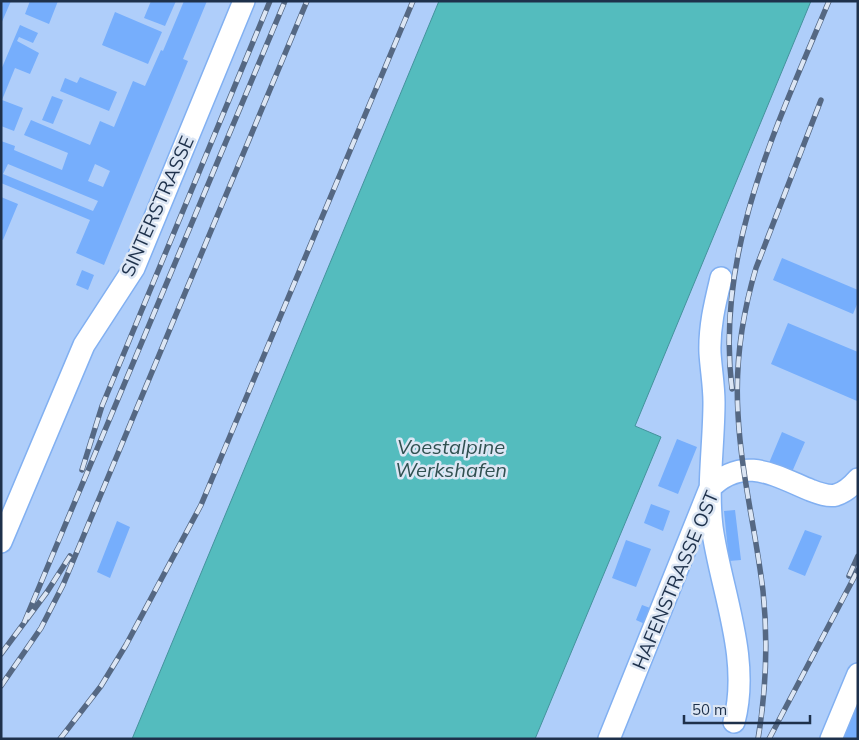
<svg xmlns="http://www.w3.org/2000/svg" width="859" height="740" viewBox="0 0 859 740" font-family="Mulish,sans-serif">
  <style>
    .built { fill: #afcefa }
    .water { fill: #54bcbe; stroke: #44929c }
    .building { fill: #76aefc; fill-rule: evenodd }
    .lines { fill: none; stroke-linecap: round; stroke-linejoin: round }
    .minor-casing { stroke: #82b0f1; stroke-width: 24 }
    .minor { stroke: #fff; stroke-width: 21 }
    .rail-casing { stroke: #556883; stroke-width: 5.5 }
    .rail { stroke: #dce6f4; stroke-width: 4; stroke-dasharray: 11; stroke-linecap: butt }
    .labels { text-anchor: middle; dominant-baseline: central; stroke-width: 5; stroke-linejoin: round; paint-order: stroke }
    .street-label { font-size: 19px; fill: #1e314b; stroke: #dce6f4 }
    .water-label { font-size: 20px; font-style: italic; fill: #315151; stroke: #dce6f4 }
  </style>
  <rect width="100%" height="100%" fill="#c7daf5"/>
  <path class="built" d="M1 1H858V739H1Z"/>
  <path class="water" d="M439 1H811L635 426 661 437 535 739H132Z"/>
  <path class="building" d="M1 1H11L1 24Z
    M30 1H58L49 24 25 14Z
    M151 1H176L165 26 144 18Z
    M184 1H207L183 59 188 61 104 265 76 253 90 220 1 183V141L15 146 14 150 62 170 68 153 24 135 31 120 90 145 100 121 114 127 133 81 145 86 161 50 163 51ZM8 164 98 201 93 211 3 174ZM95 164 110 171 103 187 88 181Z
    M115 12 162 32 148 64 102 45Z
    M20 25 38 33 33 43 19 37 17 41 39 53 30 74 15 68 2 100 23 108 14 131 1 126V70Z
    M80 77 117 92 109 111 60 91 65 78 77 83Z
    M52 96 63 100 53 124 42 120Z
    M1 197 18 204 3 240 1 239Z
    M782 258 858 290V302L853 314 773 280Z
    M82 270 94 275 88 290 76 285Z
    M788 323 858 352 857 401 771 364Z
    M782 432 805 442 792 472 769 463Z
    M677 439 697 447 678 494 658 486Z
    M651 504 670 511 663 531 644 523Z
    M735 510 741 560 729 561 724 511Z
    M117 521 130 527 110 578 97 572Z
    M805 530 822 536 805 576 788 569Z
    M626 540 651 549 636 587 612 578Z
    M642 605 653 609 647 625 636 620Z
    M858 699V739H842Z"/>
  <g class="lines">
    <defs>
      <path id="minor" d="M721 278C715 303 709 327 710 353 711 369 714 386 714 402 714 444 707 486 712 527 721 591 751 658 734 722
        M1 542 84 345 134 268 244 1
        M609 739 710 488C743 455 774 475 810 490 818 493 828 497 836 495 846 492 852 486 858 479
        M831 739 858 674"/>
    </defs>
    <use href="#minor" class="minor-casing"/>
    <use href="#minor" class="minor"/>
    <defs>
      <path id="rail" d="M732 389C715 251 777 125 829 1
        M82 470 102 406 270 1
        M849 576 858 556
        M24 623 285 1
        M1 654 47 592 70 556
        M1 686 41 628 63 585 307 1
        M60 739 101 686 126 645 201 505 413 1
        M758 739C766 691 768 639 763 591 756 532 741 474 738 414 735 365 742 315 756 268L821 100
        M769 739 858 570"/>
    </defs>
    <use href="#rail" class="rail-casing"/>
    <use href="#rail" class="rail"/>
  </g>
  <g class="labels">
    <g class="street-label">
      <text transform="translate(157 206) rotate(-66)">SINTERSTRASSE</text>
      <text transform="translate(675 580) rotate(-67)">HAFENSTRASSE OST</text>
    </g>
    <g class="water-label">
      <text x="451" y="446">Voestalpine<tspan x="451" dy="23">Werkshafen</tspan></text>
    </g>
  </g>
  <rect width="859" height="740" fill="none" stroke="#1e314b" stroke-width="5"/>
  <path d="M684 715v8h126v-8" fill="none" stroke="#1e314b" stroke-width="2.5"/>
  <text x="692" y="715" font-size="15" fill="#1e314b" stroke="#dce6f4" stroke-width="4" paint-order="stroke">50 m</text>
</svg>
